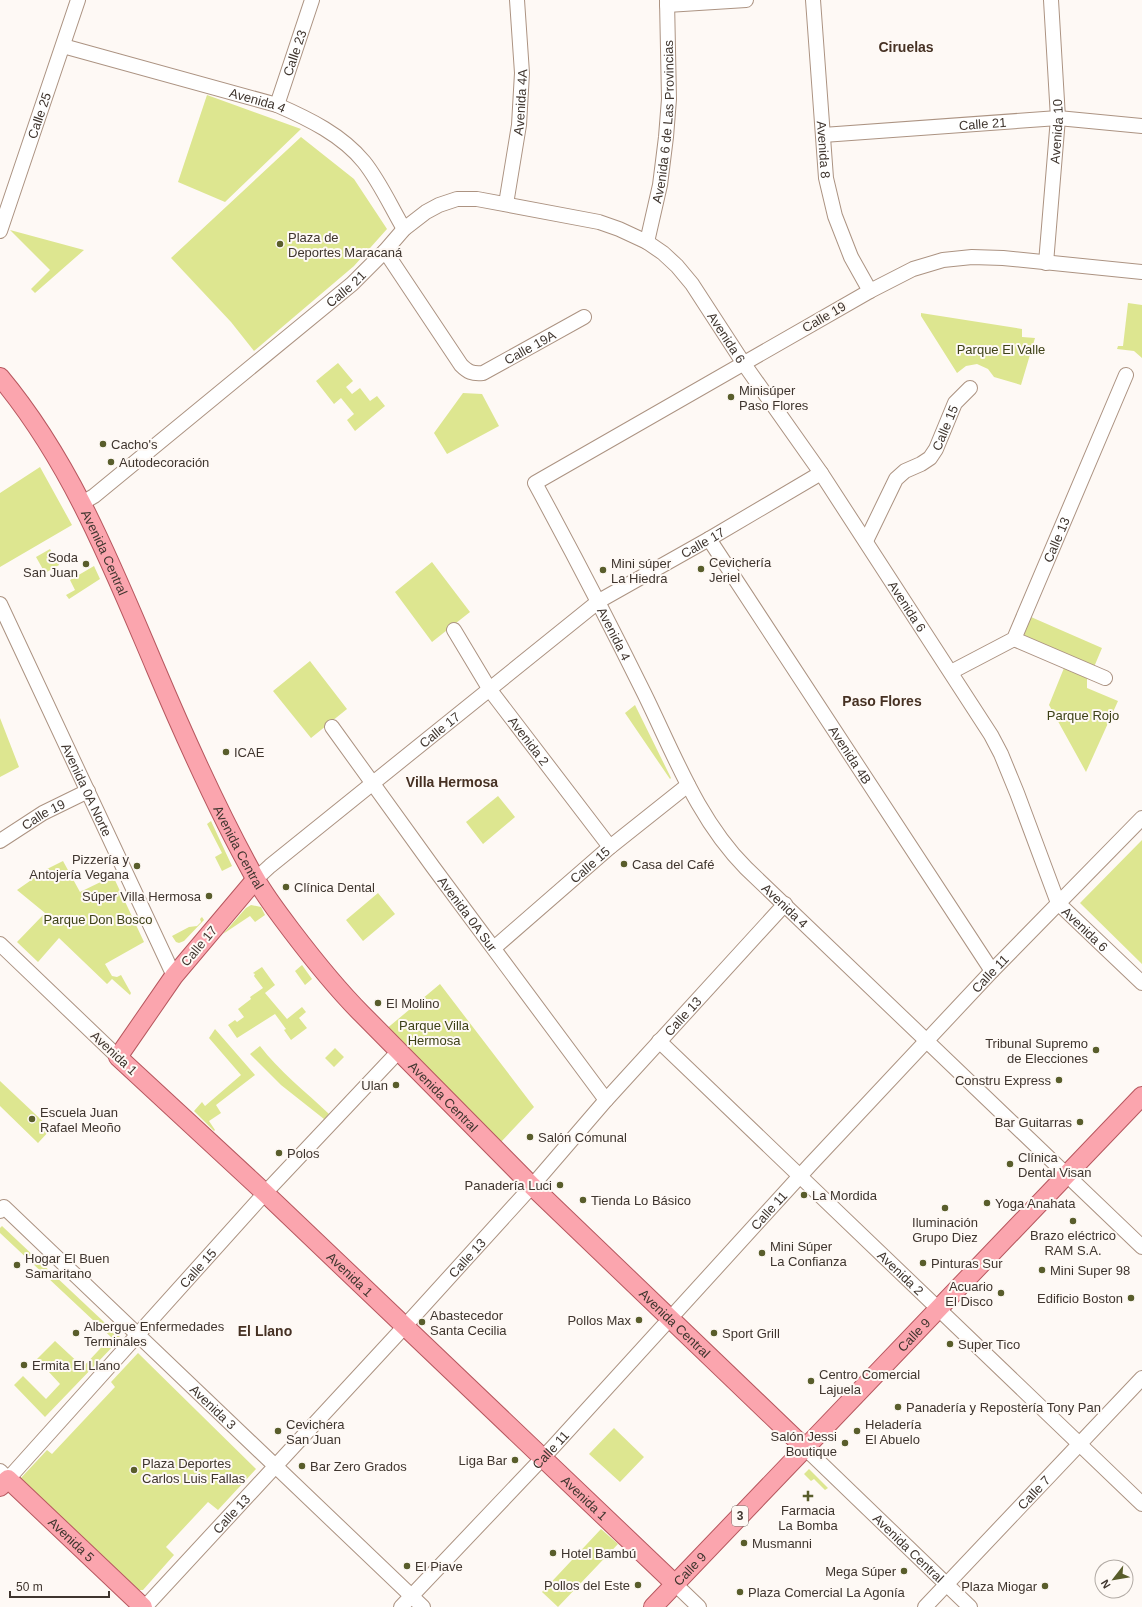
<svg xmlns="http://www.w3.org/2000/svg" width="1142" height="1607" viewBox="0 0 1142 1607" font-family="Arial,sans-serif">
  <style>
    .green { fill: #dde690 }
    .lines { fill: none; stroke-linecap: round; stroke-linejoin: round }
    .minor-casing { stroke: #ac9382; stroke-width: 16 }
    .major-casing { stroke: #b7575e; stroke-width: 20 }
    .minor { stroke: #fff; stroke-width: 14 }
    .major { stroke: #fba5ae; stroke-width: 18 }
    .poi-dot { fill: #595d2b; stroke: #fef9f5; stroke-width: 1.5 }
    .labels { text-anchor: middle; dominant-baseline: central; stroke-width: 4; stroke-linejoin: round; paint-order: stroke }
    .shield { fill: #fef9f5; stroke: #78706a; stroke-width: 1 }
    .shield-label { font-size: 12px; font-weight: bold; fill: #3f352e }
    .street-label { font-size: 13px; fill: #3f352e; stroke: #fef9f5 }
    .poi-label { font-size: 13px; fill: #3f352e; stroke: #fef9f5; text-anchor: start }
    .park-label { font-size: 13px; fill: #3d4117; stroke: #fef9f5 }
    .neighbourhood-label { font-size: 14px; font-weight: bold; fill: #463123; stroke: #fef9f5 }
  </style>
  <rect width="100%" height="100%" fill="#fef9f5"/>
  <path class="green" d="M207 95 301 129 225 202 178 182Z
    M301 137 354 179 387 229 354 266 254 351 231 322 171 258Z
    M10 230 84 250 35 293 31 289 50 270Z
    M1128 303 1142 305V358L1134 351 1117 349 1118 346H1123Z
    M921 313 1022 329V337L1035 338 1021 385 994 377 988 369 977 364 966 366 957 373 921 316Z
    M338 363 353 381 346 387 352 394 360 388 370 401 377 396 385 406 355 431 347 420 354 414 341 398 334 404 316 381Z
    M463 393 482 394 499 426 447 454 434 433Z
    M40 467 72 525 0 567V493Z
    M50 549 59 565 45 573 36 557Z
    M432 562 470 612 432 642 395 592Z
    M94 566 100 579 69 599 66 595 75 590 70 580Z
    M1031 617 1102 648 1094 667 1023 636Z
    M310 661 347 709 311 738 273 691Z
    M1064 668 1087 677V688L1118 701 1086 772 1049 705Z
    M635 705 671 778 670 779 625 713Z
    M0 718 19 767 0 777Z
    M498 796 515 817 483 844 466 822Z
    M211 821 232 866 222 871 215 857 222 853 207 824Z
    M1142 840V964L1080 903Z
    M63 861 80 892 113 876 144 942 105 964 112 976 117 977 121 975 131 993 130 995 112 979 107 984 59 938 38 962 17 942 45 913 17 890 47 869Z
    M378 893 395 914 363 941 346 920Z
    M251 905 261 907 265 915 255 922 250 916 223 934 246 908Z
    M202 917 204 920 184 941 179 943 176 942 172 936 189 927 197 926 201 922 200 919Z
    M302 965 312 979 305 985 295 971Z
    M262 967 275 985 265 993 287 1019 302 1007 306 1012 299 1018 307 1028 291 1040 284 1030 286 1029 275 1014 237 1038 228 1025 235 1020 237 1022 244 1017 238 1009 251 999 250 997 263 988 254 976 255 974 253 973Z
    M440 984 534 1107 500 1143 385 1030Z
    M215 1029 255 1075 216 1105 221 1113 209 1121 215 1130 214 1131 194 1111 202 1102 205 1106 241 1075 209 1038Z
    M260 1046C279 1071 306 1092 329 1114L324 1119 281 1085 250 1054Z
    M335 1048 344 1057 334 1067 325 1058Z
    M0 1081 51 1129 38 1143 0 1106Z
    M2 1226 121 1338 45 1417 14 1385 23 1376 46 1399 60 1384 37 1359 55 1341 83 1367 111 1337 0 1233V1228Z
    M138 1353 256 1469 218 1510 208 1502 166 1547 174 1555 143 1590H139L20 1479 47 1450 52 1454 115 1387 111 1382Z
    M614 1428 644 1457 620 1482 589 1454Z
    M809 1469 828 1488 825 1490 814 1479 811 1481 804 1474Z
    M601 1529 618 1544 558 1607 542 1592Z"/>
  <g class="lines">
    <defs>
      <g id="minor">
        <path id="s1" d="M813 0 826 178 835 216 851 257 870 291"/>
        <path d="M667 5 746 0"/>
        <path id="s2" d="M63 46 277 105C309 119 342 135 364 162 380 182 391 207 404 229"/>
        <path id="s3" d="M277 105 312 0"/>
        <path id="s4" d="M823 135 1058 118 1142 126"/>
        <path id="s5" d="M506 204 519 125 522 73 517 0"/>
        <path id="s6" d="M0 231 78 0"/>
        <path id="s7" d="M647 242 660 185 666 137 669 99 667 0"/>
        <path id="s8" d="M385 251 461 365C468 372 472 374 483 373L584 317"/>
        <path id="s9" d="M1046 263 1058 118 1051 0"/>
        <path id="s10" d="M1142 272 1003 258 972 257 943 260 913 269 870 291 535 483C573 553 609 622 644 693 674 754 698 820 746 868L1142 1247"/>
        <path id="s11" d="M82 503 94 496 352 284 385 251 404 229 426 212 439 205 457 199H477L599 222 619 229 647 242 663 253 677 266 692 284 744 364 821 473 991 735 1001 754 1017 793 1058 903 1142 983"/>
        <path id="s12" d="M709 539 992 971"/>
        <path id="s13" d="M866 541 896 479 905 471 921 464 930 458 936 449 955 403 970 388"/>
        <path id="s14" d="M0 604 174 976"/>
        <path id="s15" d="M454 630 490 690 610 847"/>
        <path d="M1014 639 1105 678"/>
        <path id="s16" d="M951 672 1014 639 1126 375"/>
        <path id="s17" d="M332 727 433 867 606 1100"/>
        <path id="s18" d="M0 841 43 813 88 791"/>
        <path id="s19" d="M255 880 270 866 599 601 709 539 821 473"/>
        <path d="M0 944 118 1057"/>
        <path id="s20" d="M494 948 610 847 688 785"/>
        <path id="s21" d="M659 1041 1142 1504"/>
        <path id="s22" d="M0 1211 4 1207 423 1607"/>
        <path id="s23" d="M805 1448 970 1607"/>
        <path id="s24" d="M0 1471 8 1479 265 1193 399 1051"/>
        <path d="M675 1584 699 1607"/>
        <path id="s25" d="M145 1607 405 1326 532 1186 606 1100 785 904"/>
        <path id="s26" d="M401 1607 553 1447 810 1165 992 971 1142 818"/>
        <path id="s27" d="M925 1607 1142 1378"/>
      </g>
      <g id="major">
        <path id="s28" d="M0 377C71 462 112 566 155 667 185 738 217 810 255 878 265 896 278 913 291 930 313 959 336 988 362 1014L532 1186 805 1448"/>
        <path id="s29" d="M255 880 174 976 118 1057 265 1193 675 1584"/>
        <path id="s30" d="M0 1487 8 1479 143 1607"/>
        <path id="s31" d="M653 1607 1142 1096"/>
      </g>
    </defs>
    <use href="#minor" class="minor-casing"/>
    <use href="#major" class="major-casing"/>
    <use href="#minor" class="minor"/>
    <use href="#major" class="major"/>
  </g>
  <g class="poi-dot">
    <circle cx="280" cy="244" r="4"/>
    <circle cx="731" cy="397" r="4"/>
    <circle cx="103" cy="444" r="4"/>
    <circle cx="111" cy="462" r="4"/>
    <circle cx="86" cy="564" r="4"/>
    <circle cx="701" cy="569" r="4"/>
    <circle cx="603" cy="570" r="4"/>
    <circle cx="226" cy="752" r="4"/>
    <circle cx="624" cy="864" r="4"/>
    <circle cx="137" cy="866" r="4"/>
    <circle cx="286" cy="887" r="4"/>
    <circle cx="209" cy="896" r="4"/>
    <circle cx="378" cy="1003" r="4"/>
    <circle cx="1096" cy="1050" r="4"/>
    <circle cx="1059" cy="1080" r="4"/>
    <circle cx="396" cy="1085" r="4"/>
    <circle cx="32" cy="1119" r="4"/>
    <circle cx="1080" cy="1122" r="4"/>
    <circle cx="530" cy="1137" r="4"/>
    <circle cx="279" cy="1153" r="4"/>
    <circle cx="1010" cy="1164" r="4"/>
    <circle cx="560" cy="1185" r="4"/>
    <circle cx="804" cy="1195" r="4"/>
    <circle cx="583" cy="1200" r="4"/>
    <circle cx="987" cy="1203" r="4"/>
    <circle cx="945" cy="1208" r="4"/>
    <circle cx="1073" cy="1221" r="4"/>
    <circle cx="762" cy="1253" r="4"/>
    <circle cx="923" cy="1263" r="4"/>
    <circle cx="17" cy="1265" r="4"/>
    <circle cx="1042" cy="1270" r="4"/>
    <circle cx="1001" cy="1293" r="4"/>
    <circle cx="1131" cy="1298" r="4"/>
    <circle cx="639" cy="1320" r="4"/>
    <circle cx="422" cy="1322" r="4"/>
    <circle cx="76" cy="1333" r="4"/>
    <circle cx="714" cy="1333" r="4"/>
    <circle cx="950" cy="1344" r="4"/>
    <circle cx="24" cy="1365" r="4"/>
    <circle cx="811" cy="1381" r="4"/>
    <circle cx="898" cy="1407" r="4"/>
    <circle cx="278" cy="1431" r="4"/>
    <circle cx="857" cy="1431" r="4"/>
    <circle cx="845" cy="1443" r="4"/>
    <circle cx="515" cy="1460" r="4"/>
    <circle cx="302" cy="1466" r="4"/>
    <circle cx="134" cy="1470" r="4"/>
    <path d="M806 1490h4v4h4v4h-4v4h-4v-4h-4v-4h4z"/>
    <circle cx="744" cy="1543" r="4"/>
    <circle cx="553" cy="1553" r="4"/>
    <circle cx="407" cy="1566" r="4"/>
    <circle cx="904" cy="1571" r="4"/>
    <circle cx="638" cy="1585" r="4"/>
    <circle cx="1045" cy="1586" r="4"/>
    <circle cx="740" cy="1592" r="4"/>
  </g>
  <g class="labels">
    <rect class="shield" x="732" y="1506" width="16" height="20" rx="3"/>
    <g class="shield-label">
      <text x="740" y="1516">3</text>
    </g>
    <g class="street-label">
      <text stroke="none"><textPath href="#s3" startOffset="55">Calle 23</textPath></text>
      <text stroke="none"><textPath href="#s2" startOffset="202">Avenida 4</textPath></text>
      <text stroke="none"><textPath href="#s5" startOffset="103">Avenida 4A</textPath></text>
      <text stroke="none"><textPath href="#s6" startOffset="122">Calle 25</textPath></text>
      <text stroke="none"><textPath href="#s7" startOffset="122">Avenida 6 de Las Provincias</textPath></text>
      <text stroke="none"><textPath href="#s4" startOffset="160">Calle 21</textPath></text>
      <text stroke="none"><textPath href="#s9" startOffset="132">Avenida 10</textPath></text>
      <text stroke="none"><textPath href="#s1" startOffset="150">Avenida 8</textPath></text>
      <text stroke="none"><textPath href="#s11" startOffset="340">Calle 21</textPath></text>
      <text transform="translate(824 317) rotate(-30)">Calle 19</text>
      <text stroke="none"><textPath href="#s11" startOffset="807">Avenida 6</textPath></text>
      <text stroke="none"><textPath href="#s8" startOffset="215">Calle 19A</textPath></text>
      <text stroke="none"><textPath href="#s13" startOffset="143">Calle 15</textPath></text>
      <text stroke="none"><textPath href="#s16" startOffset="179">Calle 13</textPath></text>
      <text stroke="none"><textPath href="#s19" startOffset="562">Calle 17</textPath></text>
      <text stroke="none"><textPath href="#s28" startOffset="205">Avenida Central</textPath></text>
      <text stroke="none"><textPath href="#s11" startOffset="1131">Avenida 6</textPath></text>
      <text stroke="none"><textPath href="#s10" startOffset="836">Avenida 4</textPath></text>
      <text stroke="none"><textPath href="#s19" startOffset="238">Calle 17</textPath></text>
      <text stroke="none"><textPath href="#s15" startOffset="134">Avenida 2</textPath></text>
      <text stroke="none"><textPath href="#s12" startOffset="258">Avenida 4B</textPath></text>
      <text stroke="none"><textPath href="#s14" startOffset="205">Avenida 0A Norte</textPath></text>
      <text stroke="none"><textPath href="#s18" startOffset="51">Calle 19</textPath></text>
      <text stroke="none"><textPath href="#s28" startOffset="529">Avenida Central</textPath></text>
      <text stroke="none"><textPath href="#s20" startOffset="127">Calle 15</textPath></text>
      <text stroke="none"><textPath href="#s10" startOffset="1160">Avenida 4</textPath></text>
      <text stroke="none"><textPath href="#s17" startOffset="231">Avenida 0A Sur</textPath></text>
      <text stroke="none"><textPath href="#s11" startOffset="1503">Avenida 6</textPath></text>
      <text transform="translate(199 946) rotate(-50)">Calle 17</text>
      <text stroke="none"><textPath href="#s26" startOffset="865">Calle 11</textPath></text>
      <text stroke="none"><textPath href="#s25" startOffset="799">Calle 13</textPath></text>
      <text transform="translate(114 1053) rotate(43)">Avenida 1</text>
      <text stroke="none"><textPath href="#s28" startOffset="853">Avenida Central</textPath></text>
      <text stroke="none"><textPath href="#s26" startOffset="541">Calle 11</textPath></text>
      <text stroke="none"><textPath href="#s25" startOffset="475">Calle 13</textPath></text>
      <text stroke="none"><textPath href="#s24" startOffset="295">Calle 15</textPath></text>
      <text stroke="none"><textPath href="#s21" startOffset="335">Avenida 2</textPath></text>
      <text stroke="none"><textPath href="#s29" startOffset="542">Avenida 1</textPath></text>
      <text stroke="none"><textPath href="#s28" startOffset="1177">Avenida Central</textPath></text>
      <text stroke="none"><textPath href="#s31" startOffset="377">Calle 9</textPath></text>
      <text stroke="none"><textPath href="#s22" startOffset="295">Avenida 3</textPath></text>
      <text stroke="none"><textPath href="#s26" startOffset="217">Calle 11</textPath></text>
      <text stroke="none"><textPath href="#s27" startOffset="158">Calle 7</textPath></text>
      <text stroke="none"><textPath href="#s29" startOffset="866">Avenida 1</textPath></text>
      <text stroke="none"><textPath href="#s25" startOffset="127">Calle 13</textPath></text>
      <text stroke="none"><textPath href="#s30" startOffset="99">Avenida 5</textPath></text>
      <text stroke="none"><textPath href="#s23" startOffset="144">Avenida Central</textPath></text>
      <text stroke="none"><textPath href="#s31" startOffset="53">Calle 9</textPath></text>
    </g>
    <g class="poi-label">
      <text x="288" y="237">Plaza de<tspan x="288" dy="15">Deportes Maracaná</tspan></text>
      <text x="739" y="390">Minisúper<tspan x="739" dy="15">Paso Flores</tspan></text>
      <text x="111" y="444">Cacho's</text>
      <text x="119" y="462">Autodecoración</text>
      <text x="78" y="557" text-anchor="end">Soda<tspan x="78" dy="15">San Juan</tspan></text>
      <text x="709" y="562">Cevichería<tspan x="709" dy="15">Jeriel</tspan></text>
      <text x="611" y="563">Mini súper<tspan x="611" dy="15">La Hiedra</tspan></text>
      <text x="234" y="752">ICAE</text>
      <text x="129" y="859" text-anchor="end">Pizzería y<tspan x="129" dy="15">Antojería Vegana</tspan></text>
      <text x="632" y="864">Casa del Café</text>
      <text x="294" y="887">Clínica Dental</text>
      <text x="201" y="896" text-anchor="end">Súper Villa Hermosa</text>
      <text x="386" y="1003">El Molino</text>
      <text x="1088" y="1043" text-anchor="end">Tribunal Supremo<tspan x="1088" dy="15">de Elecciones</tspan></text>
      <text x="1051" y="1080" text-anchor="end">Constru Express</text>
      <text x="388" y="1085" text-anchor="end">Ulan</text>
      <text x="40" y="1112">Escuela Juan<tspan x="40" dy="15">Rafael Meoño</tspan></text>
      <text x="1072" y="1122" text-anchor="end">Bar Guitarras</text>
      <text x="538" y="1137">Salón Comunal</text>
      <text x="287" y="1153">Polos</text>
      <text x="1018" y="1157">Clínica<tspan x="1018" dy="15">Dental Visan</tspan></text>
      <text x="552" y="1185" text-anchor="end">Panadería Luci</text>
      <text x="812" y="1195">La Mordida</text>
      <text x="591" y="1200">Tienda Lo Básico</text>
      <text x="995" y="1203">Yoga Anahata</text>
      <text x="945" y="1222" text-anchor="middle">Iluminación<tspan x="945" dy="15">Grupo Diez</tspan></text>
      <text x="1073" y="1235" text-anchor="middle">Brazo eléctrico<tspan x="1073" dy="15">RAM S.A.</tspan></text>
      <text x="770" y="1246">Mini Súper<tspan x="770" dy="15">La Confianza</tspan></text>
      <text x="25" y="1258">Hogar El Buen<tspan x="25" dy="15">Samaritano</tspan></text>
      <text x="931" y="1263">Pinturas Sur</text>
      <text x="1050" y="1270">Mini Super 98</text>
      <text x="993" y="1286" text-anchor="end">Acuario<tspan x="993" dy="15">El Disco</tspan></text>
      <text x="1123" y="1298" text-anchor="end">Edificio Boston</text>
      <text x="430" y="1315">Abastecedor<tspan x="430" dy="15">Santa Cecilia</tspan></text>
      <text x="631" y="1320" text-anchor="end">Pollos Max</text>
      <text x="84" y="1326">Albergue Enfermedades<tspan x="84" dy="15">Terminales</tspan></text>
      <text x="722" y="1333">Sport Grill</text>
      <text x="958" y="1344">Super Tico</text>
      <text x="32" y="1365">Ermita El Llano</text>
      <text x="819" y="1374">Centro Comercial<tspan x="819" dy="15">Lajuela</tspan></text>
      <text x="906" y="1407">Panadería y Repostería Tony Pan</text>
      <text x="286" y="1424">Cevichera<tspan x="286" dy="15">San Juan</tspan></text>
      <text x="865" y="1424">Heladería<tspan x="865" dy="15">El Abuelo</tspan></text>
      <text x="837" y="1436" text-anchor="end">Salón Jessi<tspan x="837" dy="15">Boutique</tspan></text>
      <text x="507" y="1460" text-anchor="end">Liga Bar</text>
      <text x="142" y="1463">Plaza Deportes<tspan x="142" dy="15">Carlos Luis Fallas</tspan></text>
      <text x="310" y="1466">Bar Zero Grados</text>
      <text x="808" y="1510" text-anchor="middle">Farmacia<tspan x="808" dy="15">La Bomba</tspan></text>
      <text x="752" y="1543">Musmanni</text>
      <text x="561" y="1553">Hotel Bambú</text>
      <text x="415" y="1566">El Piave</text>
      <text x="896" y="1571" text-anchor="end">Mega Súper</text>
      <text x="630" y="1585" text-anchor="end">Pollos del Este</text>
      <text x="1037" y="1586" text-anchor="end">Plaza Miogar</text>
      <text x="748" y="1592">Plaza Comercial La Agonía</text>
    </g>
    <g class="park-label">
      <text x="1001" y="349">Parque El Valle</text>
      <text x="1083" y="715">Parque Rojo</text>
      <text x="98" y="919">Parque Don Bosco</text>
      <text x="434" y="1025">Parque Villa<tspan x="434" dy="15">Hermosa</tspan></text>
    </g>
    <g class="neighbourhood-label">
      <text x="906" y="47">Ciruelas</text>
      <text x="882" y="701">Paso Flores</text>
      <text x="452" y="782">Villa Hermosa</text>
      <text x="265" y="1331">El Llano</text>
    </g>
  </g>
  <g transform="translate(1114 1579) rotate(239)"><circle r="19" fill="#fef9f5" stroke="#b2aba5"/>
  <path d="M0-3L7 15L0 10L-7 15Z" fill="#595d2b"/>
  <text y="-6" font-size="11" font-weight="bold" text-anchor="middle" fill="#3f352e">N</text>
  </g>
  <path d="M10 1591v6h99v-6" fill="none" stroke="#3f352e" stroke-width="2"/>
  <text x="16" y="1591" font-size="12" fill="#3f352e" stroke="#fef9f5" stroke-width="3" paint-order="stroke">50 m</text>
</svg>
